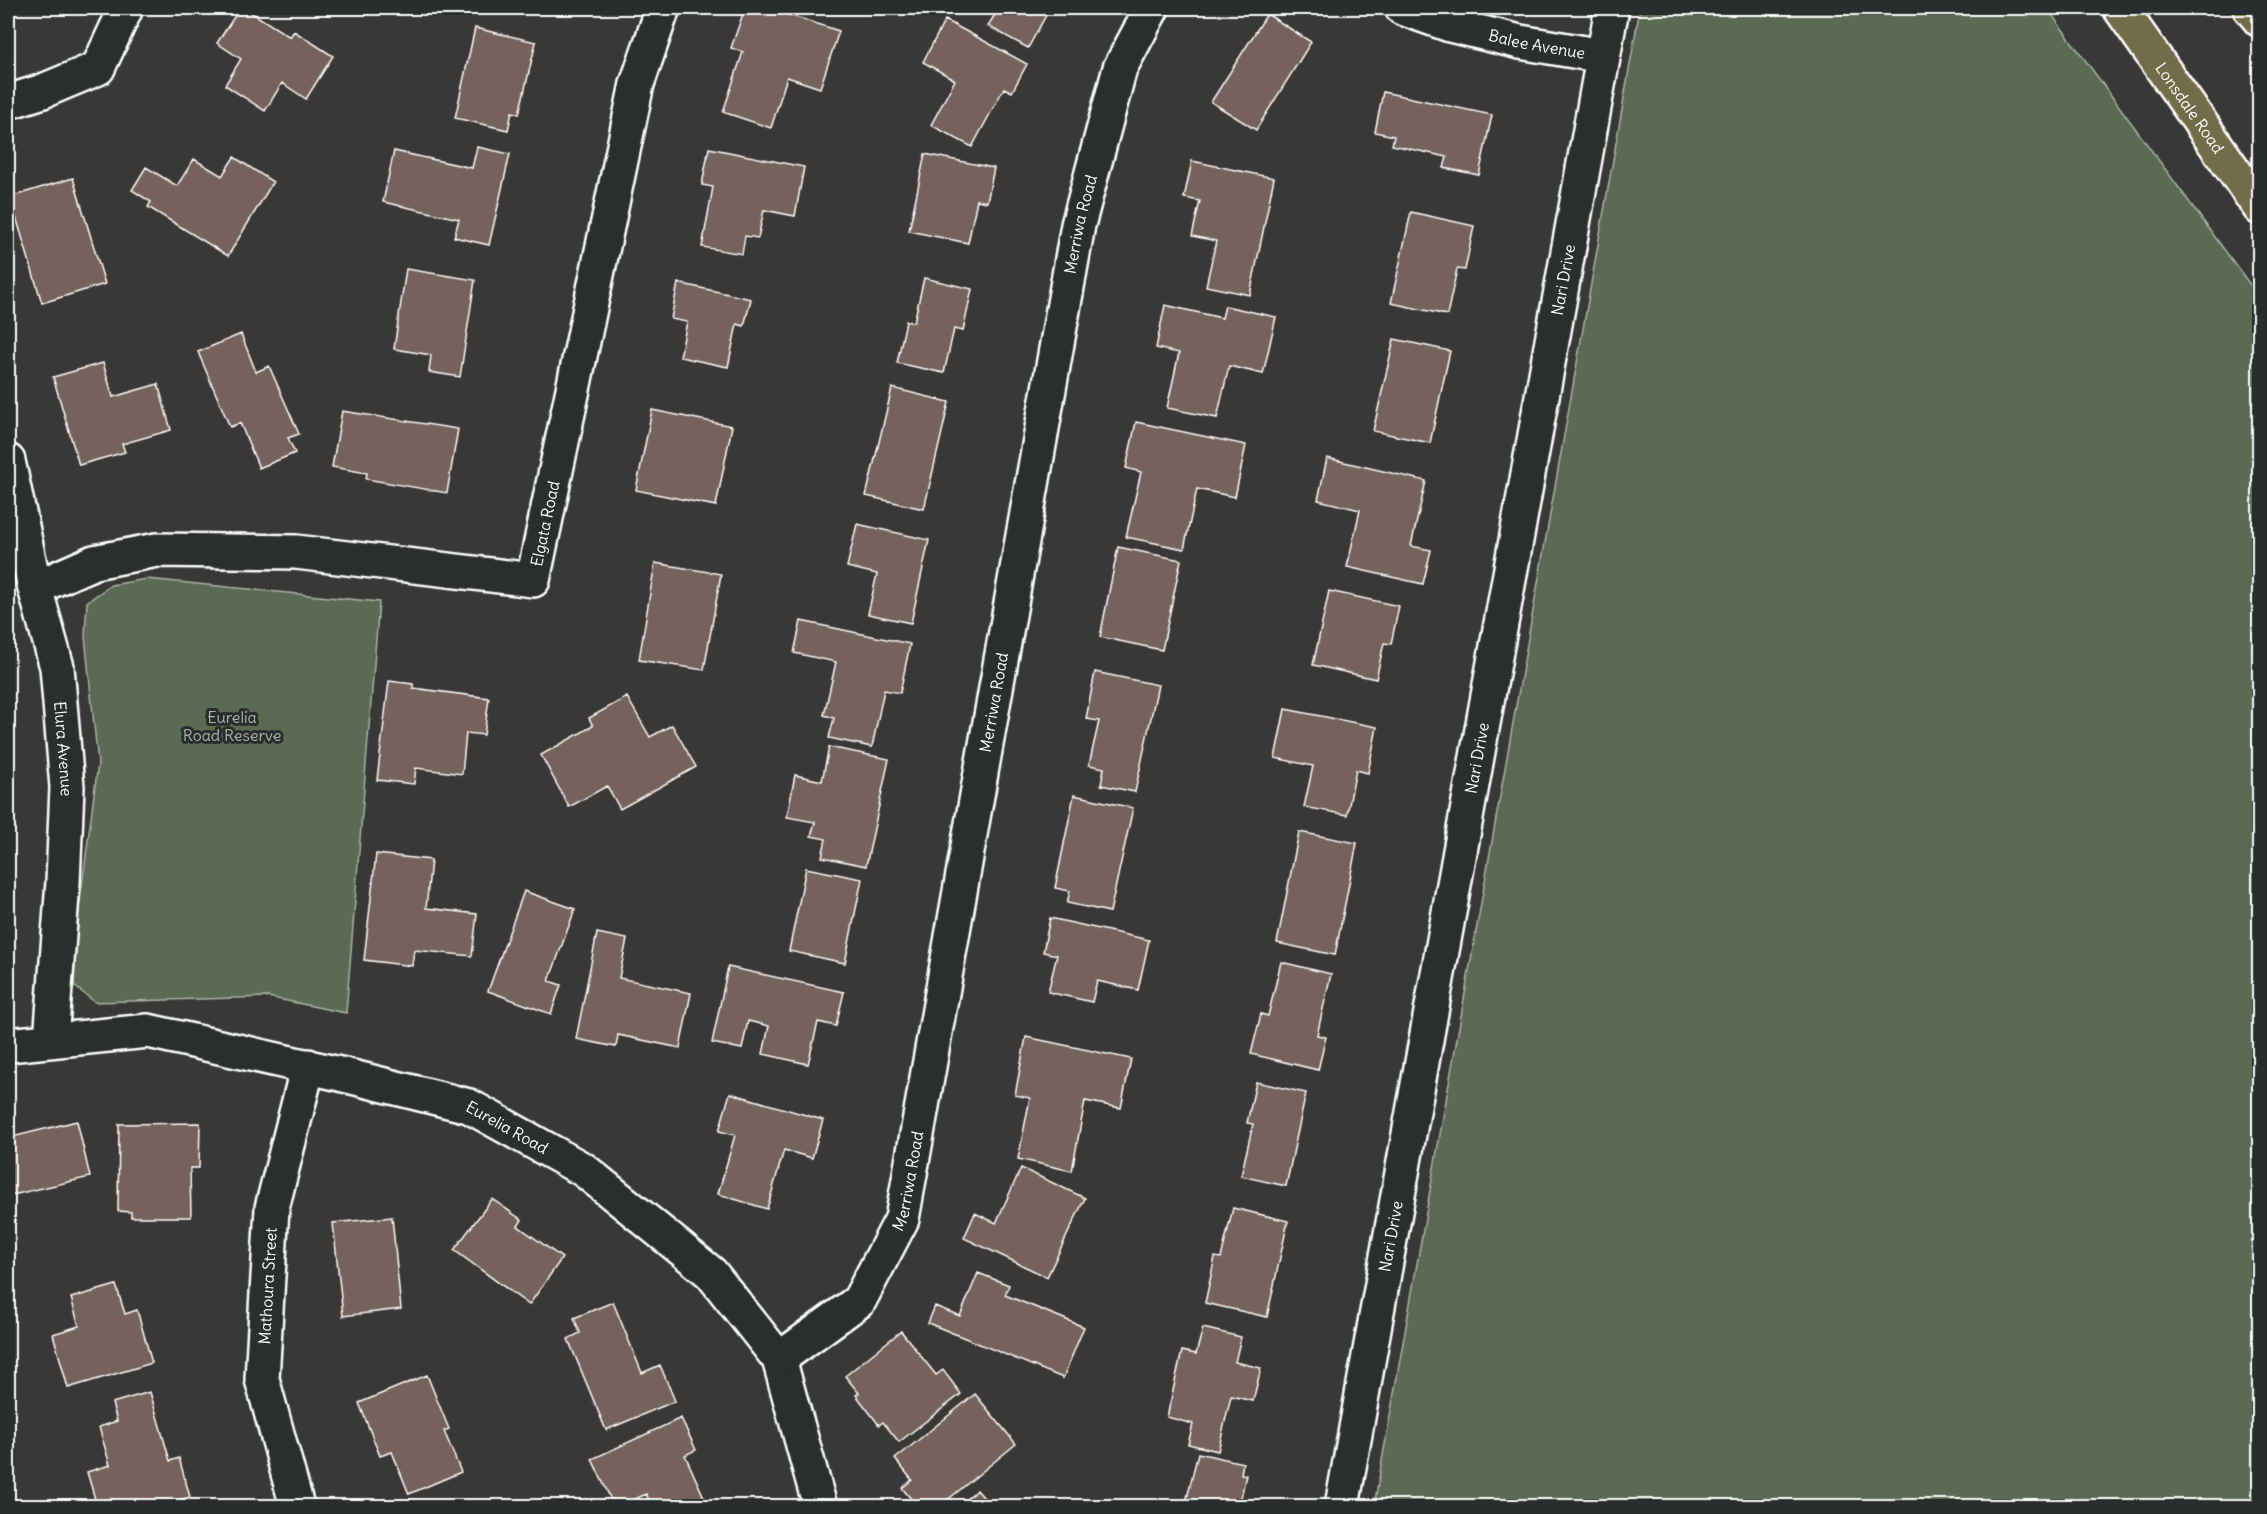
<svg xmlns="http://www.w3.org/2000/svg" width="2267" height="1514" viewBox="0 0 2267 1514" font-family="Delius,sans-serif">
  <style>
    .green { fill: #5a6a52; stroke: #acb4a8; stroke-width: 1.5 }
    .building { fill: #74625c; stroke: #fff; stroke-width: 1.5 }
    .lines { fill: none; stroke-linecap: round; stroke-linejoin: round }
    .minor-casing { stroke: #fff; stroke-width: 38 }
    .major-casing { stroke: #fff; stroke-width: 38 }
    .minor { stroke: #2a2d2e; stroke-width: 33 }
    .major { stroke: #736c4b; stroke-width: 33 }
    .labels { text-anchor: middle; dominant-baseline: central; stroke-width: 6; stroke-linejoin: round; paint-order: stroke }
    .street-label { font-size: 16px; fill: #fff; stroke: #2a2d2e }
    .park-label { font-size: 16px; fill: #acb4a8; stroke: #2a2d2e }
  </style>
  <rect width="100%" height="100%" fill="#393837"/>
  <filter id="ink" filterUnits="userSpaceOnUse"><feTurbulence type="fractalNoise" baseFrequency=".0167" numOctaves="2"/><feDisplacementMap in="SourceGraphic" scale="12" xChannelSelector="R" yChannelSelector="G"/><feConvolveMatrix kernelMatrix="1 2 1 2 8 2 1 2 1" color-interpolation-filters="sRGB"/></filter>
  <g filter="url(#ink)">
    <path class="green" d="M1640 8H2047L2259 297V1506H1374Z
      M147 579 379 602 346 1013 268 997 95 1002 74 986 77 924 98 764 85 636 87 602 111 585Z"/>
    <path class="building" d="M240 8H244L290 37 294 31 333 56 306 99 282 83 265 111 225 85 241 59 217 43Z
      M745 8H768L839 31 820 88 787 77 771 128 723 112 743 52 731 48Z
      M991 8H1050L1028 48 988 26 997 11Z
      M1267 14 1311 42 1256 130 1211 102Z
      M945 20 1027 64 1012 92 1004 88 972 147 931 125 955 80 923 62Z
      M475 28 536 42 519 114 512 112 508 130 455 118Z
      M1383 92 1492 115 1479 175 1444 168 1447 157 1392 145 1394 136 1375 132Z
      M477 147 510 154 489 245 454 237 459 219 383 202 394 151 472 168Z
      M709 148 804 167 795 216 764 210 758 238 745 236 742 254 702 247 713 187 702 185Z
      M925 154 994 168 987 202 977 200 968 243 909 231Z
      M234 157 273 182 228 256 148 207 151 202 132 190 146 167 177 186 194 159 222 176Z
      M1192 161 1274 178 1250 295 1206 286 1216 241 1192 236 1200 201 1184 198Z
      M73 178 105 284 42 303 10 197Z
      M1411 212 1474 226 1465 270 1457 269 1447 315 1391 303Z
      M406 269 475 280 460 377 429 372 431 355 394 349Z
      M924 278 972 289 963 331 954 329 944 373 897 363 906 321 914 322Z
      M678 283 751 299 744 326 737 324 728 367 680 357 687 322 671 319Z
      M1165 305 1222 318 1225 306 1276 317 1263 374 1229 366 1217 418 1167 408 1179 353 1156 348Z
      M241 334 256 372 269 366 299 434 288 438 295 453 259 468 240 423 230 427 198 352Z
      M1394 339 1450 351 1430 443 1373 431Z
      M103 363 113 397 158 384 171 430 122 444 125 452 79 465 53 377Z
      M892 388 949 402 924 509 866 496Z
      M652 410 732 426 716 506 636 490Z
      M342 411 458 429 447 493 366 479 367 473 332 467Z
      M1136 422 1246 445 1235 497 1197 489 1184 549 1126 537 1141 472 1126 468Z
      M1327 458 1426 481 1411 546 1431 550 1423 584 1347 567 1360 510 1318 500Z
      M857 524 929 540 911 623 868 614 877 574 847 567Z
      M1118 547 1181 560 1162 650 1100 637Z
      M655 563 721 574 704 670 639 660Z
      M1329 591 1399 606 1391 644 1384 643 1376 679 1313 665Z
      M801 621 910 644 900 693 884 690 872 747 829 738 834 718 824 715 836 662 794 653Z
      M1095 672 1158 685 1135 792 1101 785 1104 768 1089 765 1099 721 1086 719Z
      M389 681 413 684V688L489 698 484 735 466 733 462 774 416 768 414 784 377 780Z
      M627 697 650 737 672 725 696 767 620 809 607 786 569 807 541 755 593 726 589 718Z
      M1285 709 1377 727 1368 773 1356 770 1347 815 1304 807 1313 766 1275 758Z
      M829 747 889 759 866 866 822 857 826 839 811 836 815 822 787 817 795 775 822 781Z
      M1074 795 1133 808 1110 912 1067 903 1070 891 1055 888Z
      M1299 832 1357 843 1335 955 1277 943Z
      M376 854 431 860 426 908 477 914 472 956 414 950 412 966 364 960Z
      M806 868 862 879 845 963 789 951Z
      M524 891 575 909 549 981 561 985 551 1014 488 991Z
      M1050 918 1149 940 1138 990 1097 981 1092 1002 1048 992 1057 955 1043 952Z
      M597 933 627 939 619 978 691 993 680 1048 618 1035 616 1047 576 1039Z
      M1281 962 1331 974 1317 1035 1326 1037 1318 1070 1251 1054 1261 1014 1268 1016Z
      M728 967 844 992 836 1026 818 1022 808 1064 763 1054 769 1026 748 1021 742 1049 712 1043Z
      M1026 1037 1131 1059 1121 1108 1085 1101 1072 1171 1018 1159 1030 1098 1015 1095Z
      M1256 1082 1306 1093 1286 1186 1241 1176 1253 1124 1247 1123Z
      M730 1093 823 1120 812 1158 784 1150 767 1209 718 1194 735 1135 719 1131Z
      M77 1121 90 1177 8 1196V1138Z
      M200 1123 199 1168H190L191 1217H131V1212L118 1211 119 1124Z
      M1021 1168 1085 1198 1047 1277 964 1238 975 1213 996 1223Z
      M492 1199 522 1220 518 1226 562 1258 529 1305 454 1250Z
      M1233 1208 1288 1221 1267 1317 1205 1303 1215 1257 1221 1258Z
      M392 1217 401 1309 343 1316 333 1223Z
      M978 1273 1009 1285 1005 1295 1084 1327 1063 1378 928 1323 935 1306 960 1316Z
      M116 1285 125 1314 137 1310 152 1363 68 1388 53 1334 79 1326 71 1298Z
      M613 1302 642 1373 660 1365 675 1401 606 1430 568 1339 580 1333 574 1318Z
      M1203 1328 1241 1337 1235 1362 1261 1368 1253 1401 1231 1396 1218 1451 1188 1444 1193 1424 1167 1417 1182 1351 1196 1354Z
      M901 1331 936 1375 943 1370 961 1394 899 1442 883 1422 879 1425 856 1395 859 1393 845 1376Z
      M427 1375 449 1429 444 1431 461 1472 409 1494 392 1452 380 1456 359 1403Z
      M150 1392 170 1461 179 1458 190 1497 159 1506H97L87 1472 110 1465 99 1427 117 1421 112 1403Z
      M975 1394 1016 1444 940 1506H917L902 1488 912 1480 895 1459Z
      M681 1418 696 1450 685 1455 708 1506H652L646 1494 620 1506H614L592 1459Z
      M1198 1453 1243 1463 1241 1474 1246 1475 1239 1506H1185Z
      M977 1490 991 1506H958Z"/>
    <g class="lines">
      <defs>
        <g id="minor">
          <path id="s1" d="M1402 8 1450 25 1520 42 1603 56"/>
          <path d="M8 102 43 91 98 68 126 8"/>
          <path id="s2" d="M8 461 35 588 57 667 67 787 63 882 51 1040"/>
          <path id="s3" d="M35 588 94 562 157 550 296 552 533 580 637 84 663 8"/>
          <path id="s4" d="M8 1045 148 1031 340 1074 469 1106 584 1170 711 1273 779 1359 820 1506"/>
          <path id="s5" d="M779 1359 859 1301 902 1219 1078 225 1120 68 1152 8"/>
          <path id="s6" d="M297 1506 262 1379 272 1208 308 1066"/>
          <path id="s7" d="M1342 1506 1612 8"/>
        </g>
        <g id="major">
          <path id="s8" d="M2120 8 2260 208"/>
          <path d="M2250 8 2260 20"/>
        </g>
      </defs>
      <use href="#minor" class="minor-casing"/>
      <use href="#major" class="major-casing"/>
      <use href="#minor" class="minor"/>
      <use href="#major" class="major"/>
    </g>
  </g>
  <g class="labels">
    <g class="street-label">
      <text stroke="none"><textPath href="#s1" startOffset="140">Balee Avenue</textPath></text>
      <text stroke="none"><textPath href="#s8" startOffset="122">Lonsdale Road</textPath></text>
      <text stroke="none"><textPath href="#s5" startOffset="1202">Merriwa Road</textPath></text>
      <text stroke="none"><textPath href="#s7" startOffset="1246">Nari Drive</textPath></text>
      <text stroke="none"><textPath href="#s3" startOffset="564">Elgata Road</textPath></text>
      <text stroke="none"><textPath href="#s5" startOffset="716">Merriwa Road</textPath></text>
      <text stroke="none"><textPath href="#s2" startOffset="294">Elura Avenue</textPath></text>
      <text stroke="none"><textPath href="#s7" startOffset="760">Nari Drive</textPath></text>
      <text stroke="none"><textPath href="#s4" startOffset="514">Eurelia Road</textPath></text>
      <text stroke="none"><textPath href="#s5" startOffset="230">Merriwa Road</textPath></text>
      <text stroke="none"><textPath href="#s7" startOffset="274">Nari Drive</textPath></text>
      <text stroke="none"><textPath href="#s6" startOffset="225">Mathoura Street</textPath></text>
    </g>
    <g class="park-label">
      <text x="232" y="717">Eurelia<tspan x="232" dy="18">Road Reserve</tspan></text>
    </g>
  </g>
  <rect width="2267" height="1514" fill="none" stroke="#2a2d2e" stroke-width="30"/>
  <rect x="15" y="15" width="2237" height="1484" fill="none" stroke="#fff" stroke-width="2" filter="url(#ink)"/>
</svg>
